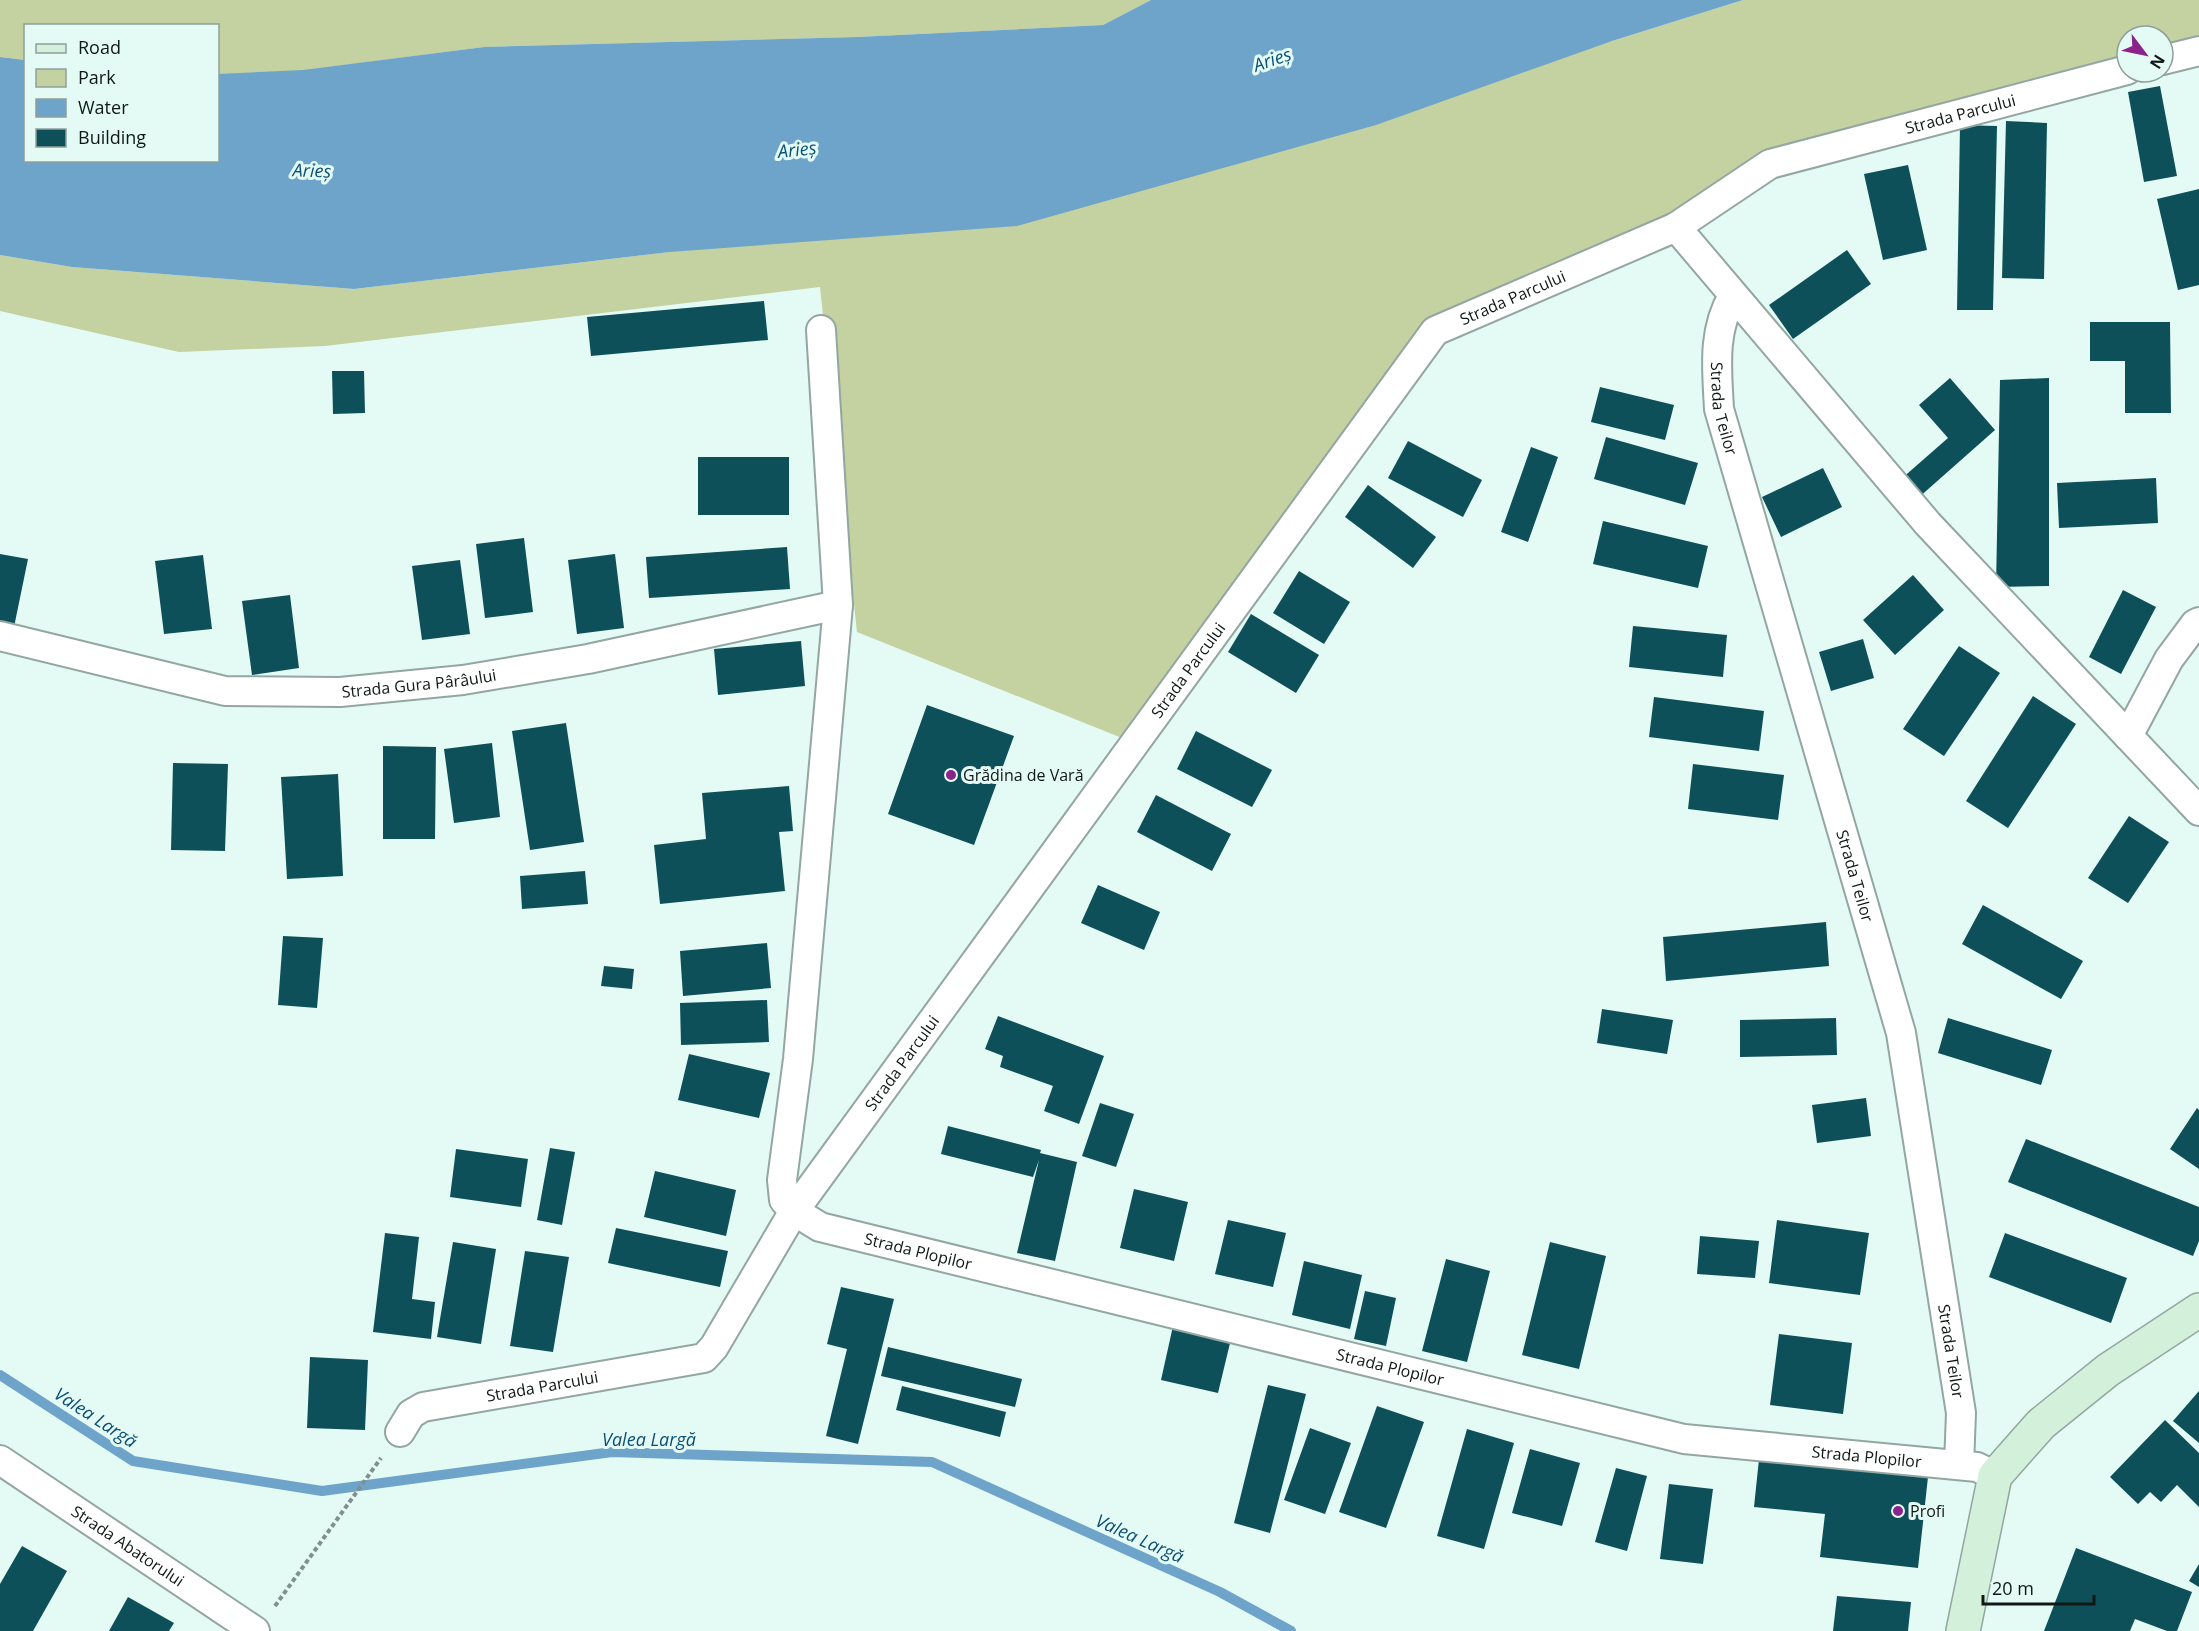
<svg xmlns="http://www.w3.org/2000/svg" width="2199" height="1631" viewBox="0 0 2199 1631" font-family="'Open Sans',sans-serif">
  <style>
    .green { fill: #c4d1a1 }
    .water { fill: #6ea4c9 }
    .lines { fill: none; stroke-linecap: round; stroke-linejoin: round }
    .stream { stroke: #6ea4c9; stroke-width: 10 }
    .building { fill: #0e5059 }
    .minor-casing { stroke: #93a6a2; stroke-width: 32 }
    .secondary-casing { stroke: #93a6a2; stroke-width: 36 }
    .path { stroke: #81908c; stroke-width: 4; stroke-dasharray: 4.5 3; stroke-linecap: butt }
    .minor { stroke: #fff; stroke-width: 28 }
    .secondary { stroke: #d2f0da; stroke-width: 33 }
    .poi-dot { fill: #8a248a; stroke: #e4faf4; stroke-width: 2 }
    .labels { text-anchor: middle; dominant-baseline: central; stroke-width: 6; stroke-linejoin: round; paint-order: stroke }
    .street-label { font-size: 16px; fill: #101816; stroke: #e4faf4 }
    .poi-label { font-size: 16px; fill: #101816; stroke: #e4faf4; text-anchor: start }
    .water-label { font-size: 18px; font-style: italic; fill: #0a4f74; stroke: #e4faf4 }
  </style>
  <rect width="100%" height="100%" fill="#e4faf4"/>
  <path class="green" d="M0 0H1151L1103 25 857 37 484 47 268 75 218 76V26H26L25 60 0 57Z
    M1743 0H2199V56L2163 66V36H2127V72L1784 166 1445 335 1142 746 857 632 820 287 325 346 179 352 0 311V255L72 267 354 289 670 252 1612 41Z"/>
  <path class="water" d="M1151 0H1743L1612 41 1376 125 1017 226 670 252 354 289 72 267 0 255V57L25 60 26 160H218V74L303 70 484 47 857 37 1103 25Z"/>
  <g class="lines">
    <path class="stream" d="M0 1375 133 1461 322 1491 612 1452 932 1462 1220 1592 1291 1631"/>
  </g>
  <path class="building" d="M2160 86 2177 176 2144 182 2128 92Z
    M2006 121 2047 123 2044 279 2002 278Z
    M1960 125 1997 126 1993 310H1957Z
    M1908 165 1927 250 1883 260 1864 174Z
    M2199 189V285L2178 290 2157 199Z
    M1847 250 1871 284 1793 339 1769 305Z
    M764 301 768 340 591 356 587 317Z
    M2090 322H2170L2171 413H2125V361H2090Z
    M332 371H364L365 413 333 414Z
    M1950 378 1995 430 1917 499 1900 480 1948 438 1919 405Z
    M2049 378V586L1996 587 2000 380Z
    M1600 387 1674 405 1665 440 1591 422Z
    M1606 437 1698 463 1685 505 1594 479Z
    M1408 441 1482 480 1463 517 1388 478Z
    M1531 447 1558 457 1528 542 1501 532Z
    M698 457H789V515H698Z
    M1823 468 1842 507 1781 537 1762 497Z
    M2156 478 2158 523 2059 528 2057 483Z
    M1368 485 1436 537 1413 568 1345 517Z
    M1603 521 1708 546 1698 588 1593 564Z
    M524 538 533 612 485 618 476 544Z
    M787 547 790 589 649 598 646 557Z
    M0 554 28 559 14 627 0 624Z
    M615 554 624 628 577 634 568 560Z
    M203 555 212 629 164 634 155 561Z
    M460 560 470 634 422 640 412 566Z
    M1299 571 1350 602 1324 644 1273 613Z
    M1913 575 1944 610 1895 655 1863 620Z
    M2123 590 2156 607 2121 674 2089 657Z
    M290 595 299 668 252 675 242 601Z
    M1251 614 1319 655 1296 693 1228 652Z
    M1633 626 1727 635 1723 677 1629 667Z
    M1863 639 1874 678 1831 691 1819 652Z
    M801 641 805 686 718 695 714 649Z
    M1959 646 2000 673 1944 756 1903 729Z
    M2033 696 2076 724 2008 828 1966 801Z
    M1654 697 1764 711 1759 751 1649 737Z
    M927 705 1014 736 974 845 888 814Z
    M566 723 584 842 530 850 512 731Z
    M1196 731 1272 770 1252 807 1177 769Z
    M492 743 500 817 454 823 444 749Z
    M383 746 436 747 435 839H383Z
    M173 763 228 764 225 851 171 850Z
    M1693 764 1784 775 1778 820 1688 809Z
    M338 774 343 876 287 879 281 777Z
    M789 786 793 831 779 832 785 891 660 904 654 845 706 839 702 793Z
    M1156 795 1231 834 1212 871 1137 832Z
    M2129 816 2169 842 2128 903 2088 878Z
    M585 871 588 904 522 909 520 876Z
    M1098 885 1160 912 1144 950 1081 923Z
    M1983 905 2083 961 2061 999 1962 944Z
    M1826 922 1829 966 1666 981 1663 937Z
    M283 936 323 938 317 1008 278 1005Z
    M767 943 771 988 683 996 680 951Z
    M604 966 634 969 632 989 601 986Z
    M767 1000 769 1042 681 1045 680 1003Z
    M1602 1009 1673 1020 1667 1054 1597 1043Z
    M998 1016 1104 1056 1079 1124 1044 1111 1053 1086 1000 1067 1003 1056 985 1049Z
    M1836 1018 1837 1055 1740 1057V1020Z
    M1948 1018 2052 1050 2041 1085 1938 1053Z
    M689 1054 770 1073 759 1118 678 1100Z
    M1866 1098 1871 1136 1817 1143 1812 1105Z
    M1100 1103 1134 1114 1116 1167 1082 1156Z
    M2197 1108 2199 1110V1169L2170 1149Z
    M948 1126 1041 1150 1040 1153 1077 1162 1055 1261 1017 1253 1039 1160 1033 1177 941 1154Z
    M2026 1139 2199 1207V1241L2193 1256 2008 1182Z
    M550 1148 575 1152 562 1225 537 1220Z
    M456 1149 528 1159 521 1207 450 1197Z
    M655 1171 736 1190 726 1236 644 1217Z
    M1134 1189 1188 1202 1174 1261 1120 1248Z
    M1228 1220 1286 1233 1273 1287 1215 1274Z
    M1777 1220 1869 1233 1860 1295 1769 1283Z
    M616 1228 728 1251 720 1287 608 1263Z
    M385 1233 419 1237 412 1299 435 1302 431 1339 373 1332Z
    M2005 1233 2127 1278 2111 1323 1989 1277Z
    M1700 1236 1759 1241 1755 1278 1697 1274Z
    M453 1242 496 1249 481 1344 437 1337Z
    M1550 1242 1606 1256 1579 1369 1522 1355Z
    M525 1251 569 1257 553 1352 510 1346Z
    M1446 1259 1490 1271 1467 1362 1422 1351Z
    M1304 1261 1362 1275 1350 1329 1292 1315Z
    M841 1287 894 1299 858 1444 826 1436 847 1349 827 1344Z
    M1365 1291 1396 1298 1386 1346 1354 1339Z
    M1173 1326 1231 1339 1218 1393 1161 1380Z
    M1779 1334 1852 1343 1843 1414 1770 1405Z
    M888 1347 1022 1379 1015 1407 881 1376Z
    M310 1357 368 1360 365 1430 307 1428Z
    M1268 1385 1306 1394 1270 1533 1234 1523Z
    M902 1386 1006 1412 1000 1437 896 1410Z
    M2199 1391V1443L2173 1421Z
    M1377 1406 1424 1422 1386 1528 1339 1512Z
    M2165 1420 2199 1453V1507L2177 1485 2161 1502 2150 1492 2138 1504 2110 1477Z
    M1310 1428 1351 1443 1325 1514 1284 1500Z
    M1467 1429 1514 1443 1484 1549 1437 1536Z
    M1530 1449 1580 1463 1562 1526 1512 1513Z
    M1759 1459 1928 1477 1918 1568 1820 1557 1825 1514 1754 1507Z
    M1616 1468 1647 1476 1627 1551 1595 1542Z
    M1669 1484 1713 1489 1703 1564 1660 1559Z
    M22 1546 67 1571 33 1631H0V1584Z
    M2076 1548 2192 1592 2177 1631H2167L2135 1619 2130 1631H2044Z
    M2199 1564V1587L2189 1581Z
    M1837 1596 1911 1602 1908 1631H1833Z
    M128 1597 174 1623 169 1631H109Z"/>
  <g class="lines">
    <defs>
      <g id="minor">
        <path d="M2163 60 2199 51"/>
        <path d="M1676 227 1928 524 2199 811"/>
        <path id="s1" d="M1733 296C1712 331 1717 370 1719 409L1901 1033 1961 1413 1959 1465"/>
        <path id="s2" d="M821 330 838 605 798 1059 782 1180 784 1200 794 1211 820 1227 1684 1439 1977 1467 1995 1476"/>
        <path id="s3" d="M0 636 225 691 340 692 463 680 588 659 838 605"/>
        <path d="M2128 736 2169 659 2195 624 2199 622"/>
        <path id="s4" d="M400 1432 411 1414 423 1407 704 1358 714 1347 794 1211 1435 331 1676 227 1770 164 2127 70"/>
        <path id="s5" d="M0 1460 255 1631"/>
      </g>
      <path id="secondary" d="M1963 1631 1995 1476 2041 1424 2108 1370 2199 1310"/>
    </defs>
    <use href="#minor" class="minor-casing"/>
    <use href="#secondary" class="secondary-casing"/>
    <path class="path" d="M275 1606 381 1458"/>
    <use href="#minor" class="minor"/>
    <use href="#secondary" class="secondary"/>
  </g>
  <g class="poi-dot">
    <circle cx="951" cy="775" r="6"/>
    <circle cx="1898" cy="1511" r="6"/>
  </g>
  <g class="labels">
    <g class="street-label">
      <text stroke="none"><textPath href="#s4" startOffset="2154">Strada Parcului</textPath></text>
      <text stroke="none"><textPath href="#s4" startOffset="1666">Strada Parcului</textPath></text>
      <text stroke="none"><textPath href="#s1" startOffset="116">Strada Teilor</textPath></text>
      <text stroke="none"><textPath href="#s4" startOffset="1162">Strada Parcului</textPath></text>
      <text stroke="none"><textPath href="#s3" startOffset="426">Strada Gura Pârâului</textPath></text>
      <text stroke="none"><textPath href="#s1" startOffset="602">Strada Teilor</textPath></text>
      <text stroke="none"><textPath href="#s4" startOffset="676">Strada Parcului</textPath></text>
      <text stroke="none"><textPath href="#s2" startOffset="1020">Strada Plopilor</textPath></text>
      <text stroke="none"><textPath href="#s1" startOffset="1088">Strada Teilor</textPath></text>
      <text stroke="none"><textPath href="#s2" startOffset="1506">Strada Plopilor</textPath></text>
      <text stroke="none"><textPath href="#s4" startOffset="156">Strada Parcului</textPath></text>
      <text stroke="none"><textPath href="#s2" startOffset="1992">Strada Plopilor</textPath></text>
      <text stroke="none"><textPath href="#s5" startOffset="154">Strada Abatorului</textPath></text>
    </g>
    <g class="poi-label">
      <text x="963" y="775">Grădina de Vară</text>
      <text x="1910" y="1511">Profi</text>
    </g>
    <g class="water-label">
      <text transform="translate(1272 59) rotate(-19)">Arieș</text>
      <text transform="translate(797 149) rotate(-6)">Arieș</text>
      <text transform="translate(312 170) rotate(2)">Arieș</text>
      <text transform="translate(96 1417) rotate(33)">Valea Largă</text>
      <text x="649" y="1439">Valea Largă</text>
      <text transform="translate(1140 1538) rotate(24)">Valea Largă</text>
    </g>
  </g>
  <rect x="24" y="24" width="195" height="138" fill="#e4faf4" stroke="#8fa09b" stroke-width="1.5"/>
  <rect x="36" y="44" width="30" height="9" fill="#d2f0da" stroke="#8fa09b" stroke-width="1.5"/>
  <text x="78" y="54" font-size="18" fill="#101816">Road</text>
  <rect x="36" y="69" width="30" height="18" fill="#c4d1a1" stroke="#8fa09b" stroke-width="1.5"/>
  <text x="78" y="84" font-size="18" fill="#101816">Park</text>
  <rect x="36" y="99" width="30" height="18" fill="#6ea4c9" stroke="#8fa09b" stroke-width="1.5"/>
  <text x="78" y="114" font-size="18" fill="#101816">Water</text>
  <rect x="36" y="129" width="30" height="18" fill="#0e5059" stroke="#8fa09b" stroke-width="1.5"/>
  <text x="78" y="144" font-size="18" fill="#101816">Building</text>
  <g transform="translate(2145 54) rotate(122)"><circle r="28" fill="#e4faf4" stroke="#8fa09b" stroke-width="1.5"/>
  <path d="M0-4.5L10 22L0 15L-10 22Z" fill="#8a248a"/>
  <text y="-9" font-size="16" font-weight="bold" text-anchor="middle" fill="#101816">N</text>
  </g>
  <path d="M1983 1595v9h111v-9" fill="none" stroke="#101816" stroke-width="3"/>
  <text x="1992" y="1595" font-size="18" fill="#101816" stroke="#e4faf4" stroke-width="4.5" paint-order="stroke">20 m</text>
</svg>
